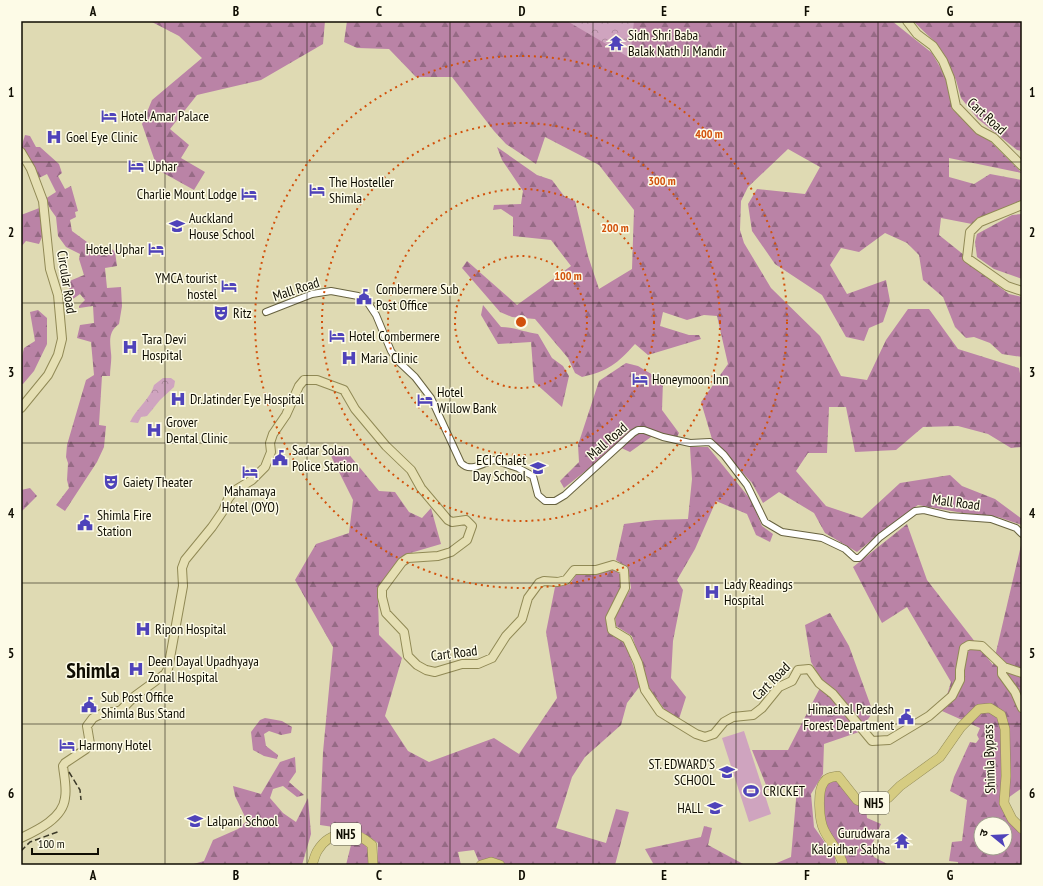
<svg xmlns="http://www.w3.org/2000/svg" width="1043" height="886" viewBox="0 0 1043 886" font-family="'PT Sans Narrow','Noto Sans Devanagari',sans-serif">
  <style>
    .grass { fill: #cfa4bf }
    .forest { fill: url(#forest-firs); fill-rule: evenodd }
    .park { fill: url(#park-crowns) }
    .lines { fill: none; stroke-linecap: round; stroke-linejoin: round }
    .minor-casing { stroke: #67623f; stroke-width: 8 }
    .major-casing { stroke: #908955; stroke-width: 10 }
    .highway-casing { stroke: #908955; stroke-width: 10 }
    .minor { stroke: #fff; stroke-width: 6 }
    .major { stroke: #e6e0b4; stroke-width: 8 }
    .highway { stroke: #d6cc82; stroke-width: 9 }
    .rail { stroke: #3c3928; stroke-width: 1.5; stroke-dasharray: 6 3; stroke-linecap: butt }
    .grid { fill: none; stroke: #0f0d02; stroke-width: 1; stroke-opacity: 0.55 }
    .ring { fill: none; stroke: #d2510b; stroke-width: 2; stroke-dasharray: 2 4 }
    .labels { text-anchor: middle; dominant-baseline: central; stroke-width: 3; stroke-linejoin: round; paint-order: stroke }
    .shield { fill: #fdfbe7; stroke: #565447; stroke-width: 1 }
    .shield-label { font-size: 13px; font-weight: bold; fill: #0f0d02 }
    .poi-label { font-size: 14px; fill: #0f0d02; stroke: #fdfbe7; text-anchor: start }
    .street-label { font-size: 14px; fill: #0f0d02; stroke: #fdfbe7 }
    .town-label { font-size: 22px; font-weight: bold; fill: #0f0d02; stroke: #fdfbe7 }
    .centre { fill: #d2510b; stroke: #fdfbe7; stroke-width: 2 }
    .ring-label { font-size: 12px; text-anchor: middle; font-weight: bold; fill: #d2510b; stroke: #fdfbe7; stroke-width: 3; stroke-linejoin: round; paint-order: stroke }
    .neatline { fill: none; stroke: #0f0d02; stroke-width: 1.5 }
    .grid-label { font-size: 13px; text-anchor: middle; font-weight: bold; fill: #0f0d02 }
  </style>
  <defs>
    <pattern id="forest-firs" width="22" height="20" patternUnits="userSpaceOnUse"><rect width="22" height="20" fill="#ba83a6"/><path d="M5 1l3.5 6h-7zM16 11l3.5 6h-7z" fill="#966a85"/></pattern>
    <pattern id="park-crowns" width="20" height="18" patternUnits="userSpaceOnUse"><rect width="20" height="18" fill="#cfa4bf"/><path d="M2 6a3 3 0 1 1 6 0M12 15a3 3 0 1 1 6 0" fill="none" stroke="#b18ca2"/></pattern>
  </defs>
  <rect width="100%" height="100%" fill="#dfdab3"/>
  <path class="grass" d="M744 731 771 814 749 822 722 738Z"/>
  <path class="forest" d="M150 21H325L323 44 261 80 197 95 170 129 189 145 181 158 205 172 194 190 158 170 142 124 152 100 202 58 179 36Z
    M347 21H892L932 53 948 81 952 109 981 136 990 141 1022 173 949 158V177L974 184 990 174 1022 180V202L972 224 941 218 939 235 964 255 969 264 1009 294 1022 297V357L1002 354 990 343 974 337 966 338 955 327 943 297 923 280 919 255 907 243 885 233 859 252 841 248 830 265 847 294 886 280 890 301 883 322 869 328 864 341 846 337 822 295 775 264 752 231 748 204 757 189 805 194 820 167 788 149 748 187 741 201 740 230 744 243 771 288 820 336 841 376 867 380 886 340 908 309H929L958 349 1019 368 1022 384V447L1011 448 988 434 958 426 923 427 896 450 855 452 846 407H829L827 453H808L796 471 826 506 862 518 900 483 950 475 962 486 995 499 1022 519V525L998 517 963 513 918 505 902 516 857 552 825 533 814 513 779 492 763 503 752 483 712 439 701 402 728 364 717 316 704 315 687 320 663 312 660 326 689 335H699L701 339 648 355 635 344C617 364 608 371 582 377L575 373 568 358 535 319 512 317 500 312 462 268 467 261 517 305 571 266 551 240 513 236V217L501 209 493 210 494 205 521 204 523 191 502 160 497 147 537 175 552 180 564 196 575 201 588 256 599 289 632 269 634 210 599 165 545 137 536 164 506 144 494 131 452 77H416L389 49 357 48 344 42Z
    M913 21H1022V151L1017 150 978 119 961 98 956 80 935 42Z
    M25 135 30 136 36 147H40L59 164 62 173 58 176 65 189 71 186 78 211 75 212 76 217 70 220 72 231 87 242 96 256 111 248 115 252 117 266 105 268 107 288 121 287 122 306 119 324C108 332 110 341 111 353 112 360 110 368 110 376H102L99 425 106 426 104 447 97 462 65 511 56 505 69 488 67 480 68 463 66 457 67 445 86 380 94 375 91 342 77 338 80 325 94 323 93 306 79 308V306L85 300 80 294 73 299 67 282 84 275 79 259 80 254 66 247 58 236 56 217 51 210 45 199 56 192 47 174 37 179 21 148Z
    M42 207 45 230 39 244 26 241 21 247V215Z
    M1022 214V279L994 269 977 257 975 242 977 234 1012 215Z
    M483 305 501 327C514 327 524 332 538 334L552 358 563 366 569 376 562 407 534 382 531 342 498 344 481 315Z
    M38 310 47 318V344L34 371 23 384H21V360L24 348 35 341 30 312Z
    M626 363 638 366 663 381 662 410 679 433 677 437 658 432 630 452 617 446 564 488 560 481 579 462 578 445 599 381Z
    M342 446 379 491 395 492 409 512 422 518 431 508 441 544 407 554 381 587 378 597 379 635 402 658 385 716 408 751 429 762 494 738 519 754 557 698 546 632 555 587 570 584 576 575 597 574 613 568 620 574 621 587 607 617 625 642 640 686 627 703 621 725 585 757 572 777 556 828 606 843 616 809 629 812 615 865H504L490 858 479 862 474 850 458 852 461 865H377L378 843 360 831 320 825 323 752 333 647 295 580 316 544 349 533 353 500 331 456Z
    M690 447H708L751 500 762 526 773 534 770 542 756 535 747 514 716 501 695 549 677 580 683 590 673 641 671 678 686 697 679 719 665 710 650 690 632 636 616 626 615 616 631 588 628 568 616 560 624 524 655 520 688 519 692 479Z
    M30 488 37 496 21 512V490Z
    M907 524 927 580 993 665 1022 541V788L1001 803 1022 825V865H958V862L949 861 952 842 962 841 967 800 950 791 954 777 970 742 976 743 979 739 977 735 980 728 942 711 951 682 907 607 882 623 853 567ZM981 824H1005V848H981Z
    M830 613 849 646 873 712 864 725 836 691 822 681 811 662 805 625Z
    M820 688 831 698 859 732 824 744 823 774 811 794 814 827 835 857 836 865H772L791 857 797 788 768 790 752 750H788Z
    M265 718 282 721 292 727 291 733 281 735 269 731 264 734 266 746 278 755 277 759 264 756 253 750 251 732 260 720Z
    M295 757 296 772 289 782 304 795 297 797 283 786 273 789 270 798 283 813 296 822 308 798 311 834 302 865H190L204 861 213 840 238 829 247 821 235 796 233 786 261 794 280 762Z
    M838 778 866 807 867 818 881 824 870 849 874 857 889 865H844C827 833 818 819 826 781Z
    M704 826 712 828 708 845 745 865H654L645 849 701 837Z
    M353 837 365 843 371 858V865H346Z"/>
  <path class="park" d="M567 21H634L630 58Z
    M163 378H171L175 381 174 387 160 400 147 416 141 417 138 423 130 422C136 409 151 398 154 385Z"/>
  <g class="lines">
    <defs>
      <path id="minor" d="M266 312 312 294 331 291 358 296 366 300 376 315 391 351 397 360 415 377 431 398 461 463C471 473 482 463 494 460L518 468 533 476 538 495 545 501H555L565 495 633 433 638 430H644L663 437 690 443 710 442 724 455 747 485 765 522 782 532 822 538 845 549 855 558H859L880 537 915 511 924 510 949 516 991 519 1016 528 1022 534"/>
      <path id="major" d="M907 21 917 34 933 46 943 61 950 78 956 106 979 130 994 138 1022 166
        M21 152 31 169 43 201 50 269 58 295 62 339 58 355 48 375 21 408
        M1022 205 980 222 970 232 967 258 1007 286 1022 291
        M1002 666V674L1015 692 1022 708
        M21 838C38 830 63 818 65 798 67 788 64 776 63 766L65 763 86 749 90 744 87 726 93 718 105 712H116L121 710 135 696 165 674 168 669 183 586 182 568 185 560 212 527 223 511 228 499 234 491 252 480 265 467 271 452 270 443 273 434 286 415 299 386 304 380H317L344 390 355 409 386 446 411 470 421 488 448 520 452 522 466 520 472 526 467 540 451 552 438 556 408 558 402 562 382 589V597L386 613 404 632 408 656 417 665 426 670 435 672 462 664H478L492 658 506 636 522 619 528 598 539 583 544 581 558 582 566 580 574 570H596L613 565 624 570 625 588 610 618 612 630 627 639 638 663 645 690 660 712 696 734 705 737 714 734 724 722 733 717 753 715 762 708 779 687 792 681 798 670 809 669 819 683 833 694 872 741 889 740 929 716 952 696 960 680V670L964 648 969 645 982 646 1004 667 1022 673"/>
      <path id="highway" d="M312 865C314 860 315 854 318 850 330 830 356 830 372 845L373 865
        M481 865 491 862 500 865
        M843 865C840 851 830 843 824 830 819 820 817 791 824 782 827 777 833 777 838 776L857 800 865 803H876L888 798 900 786 940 757 961 727 979 709 990 708 1001 715 1005 729 1006 776 1004 803 1012 819 1022 829"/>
    </defs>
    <use href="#minor" class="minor-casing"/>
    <use href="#major" class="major-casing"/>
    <use href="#highway" class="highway-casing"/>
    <use href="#minor" class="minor"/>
    <use href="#major" class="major"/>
    <use href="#highway" class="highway"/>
    <path class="rail" d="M69 772 80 790 81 800
      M21 851 30 842 60 831"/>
  </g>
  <path class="grid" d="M165 21V865M307 21V865M450 21V865M593 21V865M736 21V865M878 21V865M21 162H1022M21 303H1022M21 443H1022M21 583H1022M21 724H1022"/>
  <g class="ring">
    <circle cx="521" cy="322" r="66"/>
    <circle cx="521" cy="322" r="133"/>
    <circle cx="521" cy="322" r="199"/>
    <circle cx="521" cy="322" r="266"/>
  </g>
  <defs>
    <symbol id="temple-bare" viewBox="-9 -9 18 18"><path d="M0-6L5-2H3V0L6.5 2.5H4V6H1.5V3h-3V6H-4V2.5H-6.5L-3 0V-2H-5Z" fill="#4f43ba" stroke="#fdfbe7" stroke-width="2.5" paint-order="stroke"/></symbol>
    <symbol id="hotel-bare" viewBox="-9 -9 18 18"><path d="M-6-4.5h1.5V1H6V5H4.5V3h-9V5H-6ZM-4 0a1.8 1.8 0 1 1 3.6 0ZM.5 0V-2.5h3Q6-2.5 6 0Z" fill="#4f43ba" stroke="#fdfbe7" stroke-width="2.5" paint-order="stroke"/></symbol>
    <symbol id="hospital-bare" viewBox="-9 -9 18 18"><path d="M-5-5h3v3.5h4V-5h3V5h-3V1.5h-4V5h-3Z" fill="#4f43ba" stroke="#fdfbe7" stroke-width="2.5" paint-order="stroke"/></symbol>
    <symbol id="school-bare" viewBox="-9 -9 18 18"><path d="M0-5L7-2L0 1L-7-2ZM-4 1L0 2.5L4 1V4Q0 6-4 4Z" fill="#4f43ba" stroke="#fdfbe7" stroke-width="2.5" paint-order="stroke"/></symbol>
    <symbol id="civic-bare" viewBox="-9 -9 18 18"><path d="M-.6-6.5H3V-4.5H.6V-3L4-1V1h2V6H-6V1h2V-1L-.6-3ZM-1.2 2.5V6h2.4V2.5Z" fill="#4f43ba" stroke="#fdfbe7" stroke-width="2.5" paint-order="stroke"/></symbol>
    <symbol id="theatre-bare" viewBox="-9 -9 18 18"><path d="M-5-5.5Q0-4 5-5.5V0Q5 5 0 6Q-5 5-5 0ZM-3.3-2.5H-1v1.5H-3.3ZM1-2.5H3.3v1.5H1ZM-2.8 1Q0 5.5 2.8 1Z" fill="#4f43ba" stroke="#fdfbe7" stroke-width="2.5" paint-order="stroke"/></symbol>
    <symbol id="stadium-bare" viewBox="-9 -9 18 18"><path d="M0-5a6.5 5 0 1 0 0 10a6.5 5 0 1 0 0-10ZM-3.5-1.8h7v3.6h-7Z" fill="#4f43ba" stroke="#fdfbe7" stroke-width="2.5" paint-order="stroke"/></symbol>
  </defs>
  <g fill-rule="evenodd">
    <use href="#temple-bare" x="605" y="32" width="22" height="22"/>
    <use href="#hotel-bare" x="98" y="105" width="22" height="22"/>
    <use href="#hospital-bare" x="43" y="126" width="22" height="22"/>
    <use href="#hotel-bare" x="125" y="155" width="22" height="22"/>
    <use href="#hotel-bare" x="306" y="179" width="22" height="22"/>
    <use href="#hotel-bare" x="238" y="183" width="22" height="22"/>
    <use href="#school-bare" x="166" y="215" width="22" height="22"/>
    <use href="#hotel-bare" x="145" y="238" width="22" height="22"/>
    <use href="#hotel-bare" x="218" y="275" width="22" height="22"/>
    <use href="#civic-bare" x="353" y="286" width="22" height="22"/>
    <use href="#theatre-bare" x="210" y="302" width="22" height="22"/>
    <use href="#hotel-bare" x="326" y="325" width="22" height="22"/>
    <use href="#hospital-bare" x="119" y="336" width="22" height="22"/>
    <use href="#hospital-bare" x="338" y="347" width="22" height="22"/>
    <use href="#hotel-bare" x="629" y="368" width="22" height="22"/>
    <use href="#hospital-bare" x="167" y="388" width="22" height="22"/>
    <use href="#hotel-bare" x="414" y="389" width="22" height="22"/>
    <use href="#hospital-bare" x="143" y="419" width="22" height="22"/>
    <use href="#civic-bare" x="269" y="447" width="22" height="22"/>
    <use href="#school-bare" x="527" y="457" width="22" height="22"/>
    <use href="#hotel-bare" x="239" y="461" width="22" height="22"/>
    <use href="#theatre-bare" x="100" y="471" width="22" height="22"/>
    <use href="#civic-bare" x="74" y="512" width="22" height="22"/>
    <use href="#hospital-bare" x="701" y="581" width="22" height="22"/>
    <use href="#hospital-bare" x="132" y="618" width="22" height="22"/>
    <use href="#hospital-bare" x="125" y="658" width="22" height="22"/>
    <use href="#civic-bare" x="78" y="694" width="22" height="22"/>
    <use href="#civic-bare" x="895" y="706" width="22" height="22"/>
    <use href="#hotel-bare" x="56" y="734" width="22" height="22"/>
    <use href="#school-bare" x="716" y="761" width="22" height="22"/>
    <use href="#stadium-bare" x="740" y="780" width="22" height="22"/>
    <use href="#school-bare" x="704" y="797" width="22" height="22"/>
    <use href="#school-bare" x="184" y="810" width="22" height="22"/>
    <use href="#temple-bare" x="891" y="830" width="22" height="22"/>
  </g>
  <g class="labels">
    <g class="shield">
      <rect x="859" y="792" width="30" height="22" rx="3"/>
      <rect x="331" y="823" width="30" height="22" rx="3"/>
    </g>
    <g class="shield-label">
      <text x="874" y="803">NH5</text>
      <text x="346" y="834">NH5</text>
    </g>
    <g class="poi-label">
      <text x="628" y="35">Sidh Shri Baba<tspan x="628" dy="16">Balak Nath Ji Mandir</tspan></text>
      <text x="121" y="116">Hotel Amar Palace</text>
      <text x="66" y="137">Goel Eye Clinic</text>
      <text x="148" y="166">Uphar</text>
      <text x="329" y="182">The Hosteller<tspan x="329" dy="16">Shimla</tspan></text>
      <text x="237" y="194" text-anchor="end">Charlie Mount Lodge</text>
      <text x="189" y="218">Auckland<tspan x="189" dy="16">House School</tspan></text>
      <text x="144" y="249" text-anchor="end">Hotel Uphar</text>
      <text x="217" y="278" text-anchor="end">YMCA tourist<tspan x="217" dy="16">hostel</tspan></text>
      <text x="376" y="289">Combermere Sub<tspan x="376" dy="16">Post Office</tspan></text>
      <text x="233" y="313">Ritz</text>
      <text x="349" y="336">Hotel Combermere</text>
      <text x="142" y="339">Tara Devi<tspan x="142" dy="16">Hospital</tspan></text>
      <text x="361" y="358">Maria Clinic</text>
      <text x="652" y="379">Honeymoon Inn</text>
      <text x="437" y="392">Hotel<tspan x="437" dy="16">Willow Bank</tspan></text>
      <text x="190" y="399">Dr.Jatinder Eye Hospital</text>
      <text x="166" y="422">Grover<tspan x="166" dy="16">Dental Clinic</tspan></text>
      <text x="292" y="450">Sadar Solan<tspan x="292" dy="16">Police Station</tspan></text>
      <text x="526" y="460" text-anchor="end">ECI Chalet<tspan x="526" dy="16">Day School</tspan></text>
      <text x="123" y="482">Gaiety Theater</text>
      <text x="250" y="491" text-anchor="middle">Mahamaya<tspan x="250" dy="16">Hotel (OYO)</tspan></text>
      <text x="97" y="515">Shimla Fire<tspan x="97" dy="16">Station</tspan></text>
      <text x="724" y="584">Lady Readings<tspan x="724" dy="16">Hospital</tspan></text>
      <text x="155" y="629">Ripon Hospital</text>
      <text x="148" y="661">Deen Dayal Upadhyaya<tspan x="148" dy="16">Zonal Hospital</tspan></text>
      <text x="101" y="697">Sub Post Office<tspan x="101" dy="16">Shimla Bus Stand</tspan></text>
      <text x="894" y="709" text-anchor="end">Himachal Pradesh<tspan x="894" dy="16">Forest Department</tspan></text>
      <text x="79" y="745">Harmony Hotel</text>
      <text x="715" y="764" text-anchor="end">ST. EDWARD'S<tspan x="715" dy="16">SCHOOL</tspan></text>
      <text x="763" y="791">CRICKET</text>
      <text x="703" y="808" text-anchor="end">HALL</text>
      <text x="207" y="821">Lalpani School</text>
      <text x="890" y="833" text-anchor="end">Gurudwara<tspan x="890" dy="16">Kalgidhar Sabha</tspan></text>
    </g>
    <g class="street-label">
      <text transform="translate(987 116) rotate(42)">Cart Road</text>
      <text transform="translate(67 282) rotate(81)">Circular Road</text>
      <text transform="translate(296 289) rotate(-18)">Mall Road</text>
      <text transform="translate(607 441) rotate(-41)">Mall Road</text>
      <text transform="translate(956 502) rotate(7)">Mall Road</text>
      <text transform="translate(454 653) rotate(-7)">Cart Road</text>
      <text transform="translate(771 681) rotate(-45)">Cart Road</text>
      <text transform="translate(989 759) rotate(-92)">Shimla Bypass</text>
    </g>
    <g class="town-label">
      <text x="93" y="670">Shimla</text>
    </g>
  </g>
  <circle cx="521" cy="322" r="6" class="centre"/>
  <g class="ring-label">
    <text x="709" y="138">400 m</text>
    <text x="662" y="185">300 m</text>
    <text x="615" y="232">200 m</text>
    <text x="568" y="280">100 m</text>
  </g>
  <rect width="1043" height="886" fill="none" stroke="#fdfbe7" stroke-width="44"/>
  <g transform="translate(993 836) rotate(288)"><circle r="19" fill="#fdfbe7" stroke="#9e9c8b"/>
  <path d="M0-3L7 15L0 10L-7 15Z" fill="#4f43ba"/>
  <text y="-6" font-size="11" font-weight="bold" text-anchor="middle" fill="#0f0d02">उ</text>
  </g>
  <path d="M32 848v6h66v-6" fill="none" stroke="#0f0d02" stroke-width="2"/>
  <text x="38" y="848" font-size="12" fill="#0f0d02" stroke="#fdfbe7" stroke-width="3" paint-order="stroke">100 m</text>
  <rect x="22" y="22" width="999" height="842" class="neatline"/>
  <g class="grid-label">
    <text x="93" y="16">A</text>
    <text x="236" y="16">B</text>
    <text x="379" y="16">C</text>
    <text x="522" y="16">D</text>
    <text x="664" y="16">E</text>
    <text x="807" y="16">F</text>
    <text x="950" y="16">G</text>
    <text x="11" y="97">1</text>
    <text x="1032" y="97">1</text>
    <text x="11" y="237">2</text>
    <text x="1032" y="237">2</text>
    <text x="11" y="377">3</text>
    <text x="1032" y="377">3</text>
    <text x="11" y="518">4</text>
    <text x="1032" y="518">4</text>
    <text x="11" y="658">5</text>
    <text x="1032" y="658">5</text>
    <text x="11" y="798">6</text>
    <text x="1032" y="798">6</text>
    <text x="93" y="880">A</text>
    <text x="236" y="880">B</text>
    <text x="379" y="880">C</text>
    <text x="522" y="880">D</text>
    <text x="664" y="880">E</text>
    <text x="807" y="880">F</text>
    <text x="950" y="880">G</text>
  </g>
</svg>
